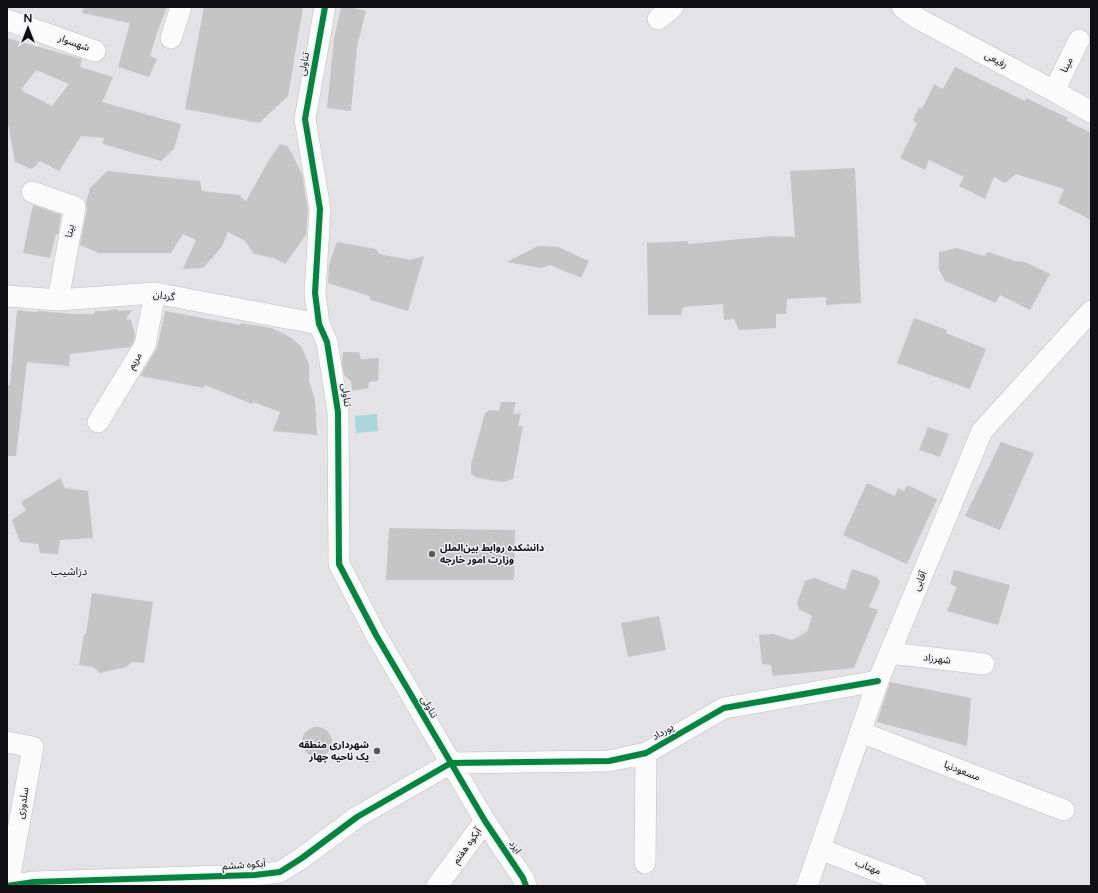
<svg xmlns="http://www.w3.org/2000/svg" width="1098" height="893" viewBox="0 0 1098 893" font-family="'Varela Round','Noto Sans Arabic',sans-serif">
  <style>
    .water { fill: #a8d6dc }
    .building { fill: #c6c5c6; fill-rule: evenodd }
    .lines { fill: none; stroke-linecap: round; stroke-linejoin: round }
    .minor-casing { stroke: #c0c0c1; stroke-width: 22 }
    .minor { stroke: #fbfbfb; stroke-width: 21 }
    .cycleway-casing { stroke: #f0eff2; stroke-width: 8 }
    .cycleway { stroke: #00873e; stroke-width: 6 }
    .poi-dot { fill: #5a595b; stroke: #f0eff2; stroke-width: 1.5 }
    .labels { text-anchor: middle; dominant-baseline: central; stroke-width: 3; stroke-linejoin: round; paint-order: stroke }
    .street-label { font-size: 10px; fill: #100f11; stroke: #f0eff2 }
    .poi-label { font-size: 10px; font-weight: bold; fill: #100f11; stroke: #f0eff2; text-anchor: start }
    .neighbourhood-label { font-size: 11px; fill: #100f11; stroke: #f0eff2 }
  </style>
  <rect width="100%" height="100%" fill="#e3e2e4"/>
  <path class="water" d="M377 414 378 431 356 433 355 416Z"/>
  <path class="building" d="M83 7H167L158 30 150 56 157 59 149 77 118 67 130 23 82 13Z
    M204 7H303L288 96 259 123 185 109Z
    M341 7H348L366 11 357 47 351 111 327 108 334 38Z
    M7 38 82 59 80 67 113 77 102 102 181 124 174 149 161 161 103 144 104 138 81 136 59 171 40 161 32 169 15 162 7 118ZM36 70 69 84 52 106 21 90Z
    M955 67 1025 101 1026 98 1068 118 1067 121 1091 133V220L1058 203 1064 189 1016 174 1005 183 994 177 985 199 959 186 964 177 929 160 925 170 900 158 917 124 913 120 919 107 922 109 934 84 943 89Z
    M280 144 288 146 302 174 308 210 306 235 285 264 274 258 254 254 245 241 228 232 221 248 203 268 183 269 196 240 183 234 171 253H99L80 245 87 209 86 203 90 188 107 171 200 181 202 191 239 195 246 201 269 160Z
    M855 168 861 303 826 305V297L787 299 786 314H776V328L739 330 734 319 724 320 723 304 683 307 681 315H648L647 243 688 241V244L773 236 795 237 790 171Z
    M33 205 61 215 58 235 56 234 50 258 23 253Z
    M337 242 376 249 379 254 410 260 424 256 408 311 371 300 369 296 328 283 329 264Z
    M538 246 558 247 589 261 581 278 550 265 541 268 507 262Z
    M957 248 984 256 988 252 1015 261 1025 262 1050 274 1030 310 1000 295 996 303 945 281 939 270V252Z
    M117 309V311L132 310 126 319 131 320 135 334 134 341 130 347 70 354 69 366 27 362 16 456H7V385H10L17 310 34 312 40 311 73 314H94L95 311H104Z
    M165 311 240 325 241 323 272 328 290 337 301 346 309 364V381L315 400 317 435 273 431 280 412 253 402 252 404 205 385 204 388 140 376 157 348Z
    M914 318 947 330 946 333 986 349 970 389 897 363Z
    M343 352H359L361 359 379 358 378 381 369 382 368 388 352 391 351 381 344 375 342 362Z
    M501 402H516L513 414 521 413 518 426H523L513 479 503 482 478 478 471 474V464L485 413 490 410 499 411Z
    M928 427 949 434 940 457 919 450Z
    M1001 442 1034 453 1000 530 965 516Z
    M60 478 65 488 88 491 93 538 60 540 58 554 40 553 38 544 20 542 12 520 26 510 21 502Z
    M867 483 895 496 898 488 904 491 907 485 937 499 907 564 843 535Z
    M389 528 515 530 514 580H386Z
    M852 569 877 577 880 582 869 607 878 610 854 668 773 676 771 665 762 664 759 635 773 634 792 640 807 632 812 616 799 609 797 603 805 581 815 578 845 590Z
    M954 570 1010 585 998 625 947 611 957 587 950 584Z
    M92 593 153 602 144 663 132 662 126 667 100 673 93 667 79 665 84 634H86Z
    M659 616 666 650 628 657 621 623Z
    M890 682 971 698 967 746 877 722Z
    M302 742a15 15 0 1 1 30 0a15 15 0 1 1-30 0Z"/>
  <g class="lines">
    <defs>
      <path id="minor" d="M325 7 305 119 320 209 315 293 319 324 327 342 338 412 339 564 376 635 451 763 485 821 523 878 526 886
        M902 7 917 18 1054 91 1091 112
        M658 19 673 7
        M7 20 95 51
        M171 38 181 7
        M1054 91 1079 40
        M32 192 75 207 58 300
        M7 296 58 300 155 293 319 324
        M98 422 145 345 155 293
        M890 653 984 664
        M860 732 1064 810
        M7 742 33 747 8 886
        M820 849 916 886
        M645 863 646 753
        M7 886 34 882 255 875 280 872 302 858 357 817 451 763 609 761 646 753 724 708 878 681
        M437 886 485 821
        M807 886 878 681 982 431 1091 311"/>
    </defs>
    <use href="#minor" class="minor-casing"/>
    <use href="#minor" class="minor"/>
    <defs>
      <path id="cycleway" d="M325 7 305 119 320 209 315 293 319 324 327 342 338 412 339 564 376 635 451 763 485 821 523 878 526 886
        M7 886 34 882 255 875 280 872 302 858 357 817 451 763 609 761 646 753 724 708 878 681"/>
    </defs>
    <use href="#cycleway" class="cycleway-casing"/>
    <use href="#cycleway" class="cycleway"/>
  </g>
  <g class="poi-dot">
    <circle cx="432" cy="554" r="4"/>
    <circle cx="377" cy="751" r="4"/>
  </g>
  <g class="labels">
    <g class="street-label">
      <text transform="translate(74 43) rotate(19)">شهسوار</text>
      <text transform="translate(996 60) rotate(28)">رفیعی</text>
      <text transform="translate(304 64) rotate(-80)">تناولی</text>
      <text transform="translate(1067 65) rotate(-64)">مینا</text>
      <text transform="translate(70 231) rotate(-80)">بیتا</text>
      <text transform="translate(164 296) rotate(8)">گردان</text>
      <text transform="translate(135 361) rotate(-59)">مریم</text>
      <text transform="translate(346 395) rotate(82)">تناولی</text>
      <text transform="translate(920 581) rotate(-67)">آقایی</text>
      <text transform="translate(937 659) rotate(7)">شهرزاد</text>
      <text transform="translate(429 707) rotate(60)">تناولی</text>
      <text transform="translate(663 732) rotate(-30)">پورداد</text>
      <text transform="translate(962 771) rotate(21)">مسعودنیا</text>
      <text transform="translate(23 803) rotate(-80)">سلدوزی</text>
      <text transform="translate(467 846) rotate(-54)">آبکوه هفتم</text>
      <text transform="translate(515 847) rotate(56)">ایزد</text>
      <text transform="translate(244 865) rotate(-4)">آبکوه ششم</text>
      <text transform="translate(868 867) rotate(21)">مهتاب</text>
    </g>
    <g class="poi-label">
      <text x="440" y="548">دانشکده روابط بین‌الملل<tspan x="440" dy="12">وزارت امور خارجه</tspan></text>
      <text x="369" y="745" text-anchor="end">شهرداری منطقه<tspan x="369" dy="12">یک ناحیه چهار</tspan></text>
    </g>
    <g class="neighbourhood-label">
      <text x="69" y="571">دزاشیب</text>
    </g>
  </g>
  <rect width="1098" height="893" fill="none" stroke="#100f11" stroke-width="16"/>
  <g transform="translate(28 28)" stroke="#f0eff2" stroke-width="3" paint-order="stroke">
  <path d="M0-3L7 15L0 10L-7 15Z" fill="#100f11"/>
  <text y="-6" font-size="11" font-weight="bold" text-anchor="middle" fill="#100f11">N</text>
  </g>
</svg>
